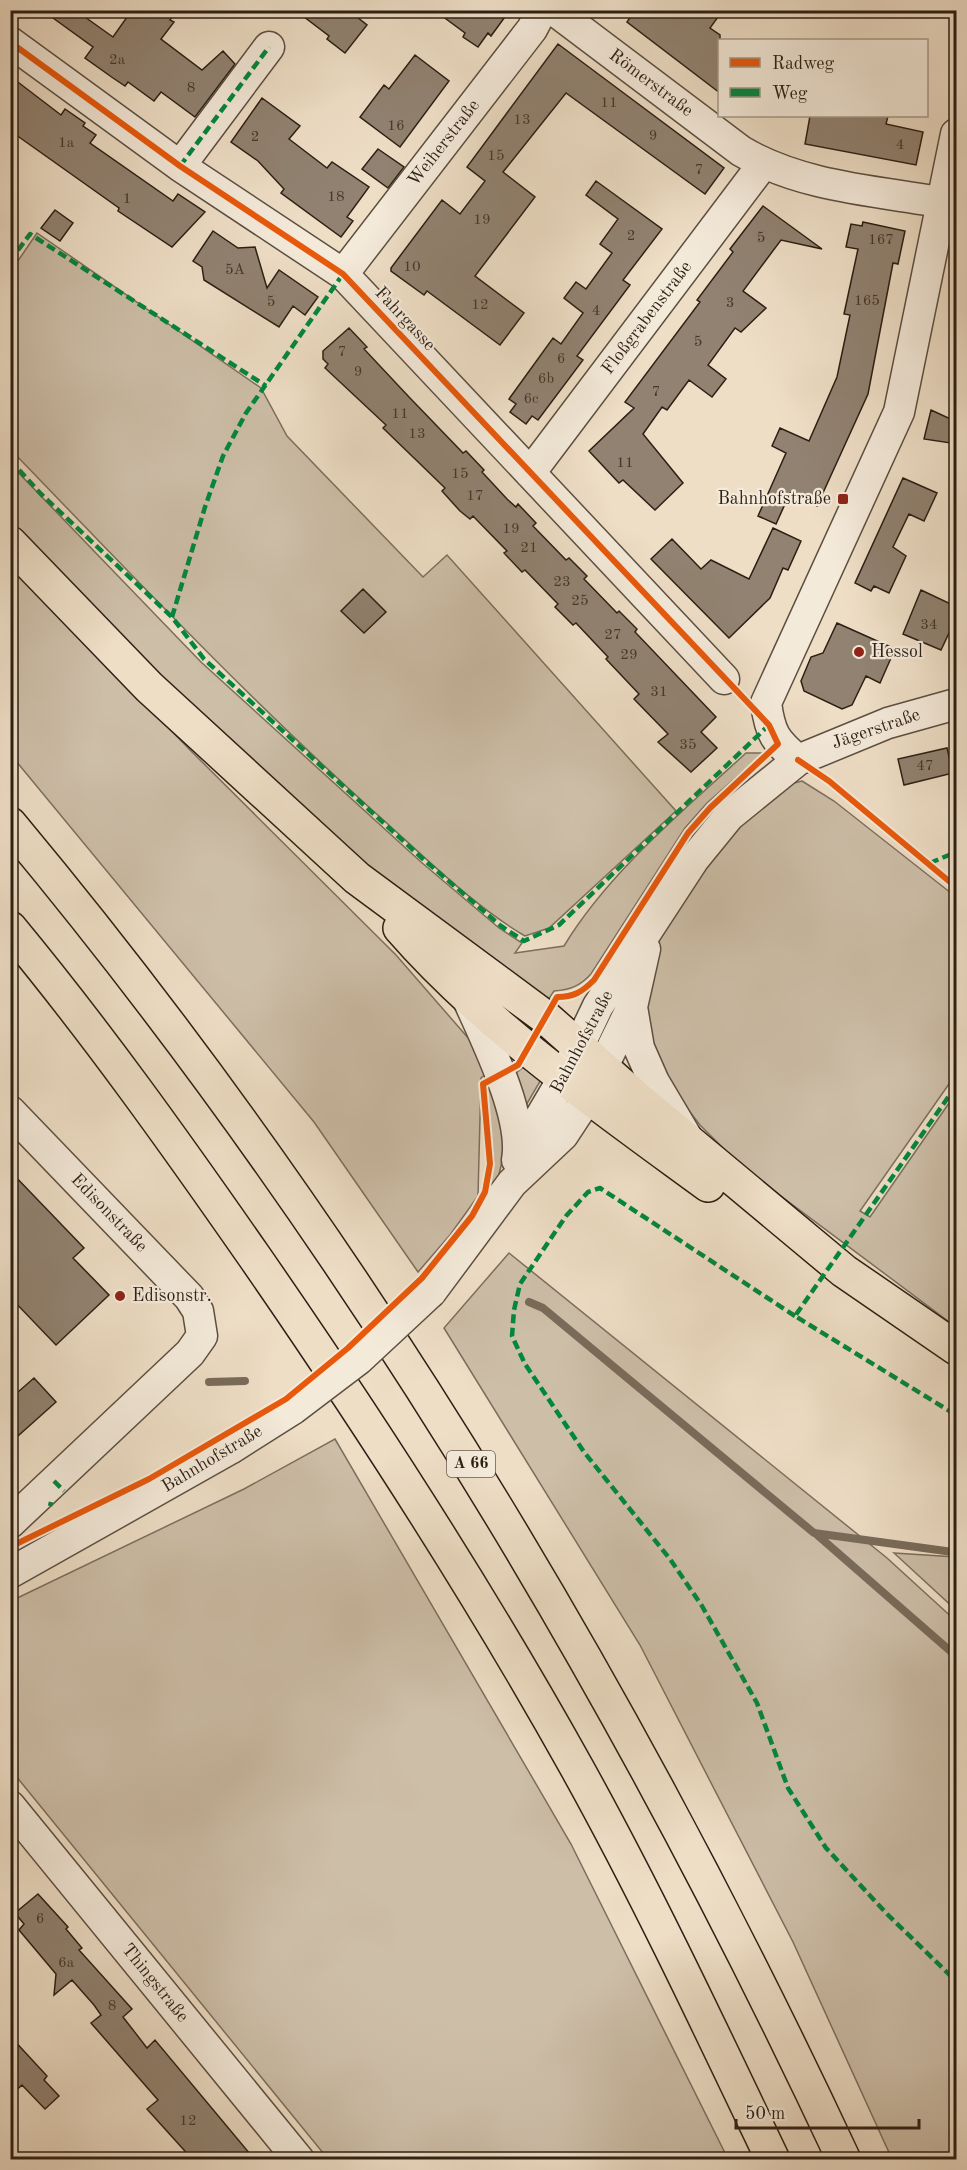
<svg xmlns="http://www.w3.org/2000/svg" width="967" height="2170" viewBox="0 0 967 2170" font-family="'Old Standard TT',serif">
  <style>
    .green { fill: #cdbea8; stroke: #7c6e5e; stroke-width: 1.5 }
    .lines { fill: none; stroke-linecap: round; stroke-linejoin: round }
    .stream { stroke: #796b5a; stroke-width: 8 }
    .building { fill: #918271; stroke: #2c1f14; stroke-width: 1.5 }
    .minor-casing { stroke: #5c4f40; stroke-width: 33 }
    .major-casing { stroke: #2c1f14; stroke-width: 36 }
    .highway-casing { stroke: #2c1f14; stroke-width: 36 }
    .minor { stroke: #f4eada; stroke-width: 30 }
    .major { stroke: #eedec6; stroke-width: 33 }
    .highway { stroke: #eedec6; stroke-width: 33 }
    .minor-bridge-casing { stroke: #5c4f40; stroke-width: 33; stroke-linecap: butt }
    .minor-bridge { stroke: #f4eada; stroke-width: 30 }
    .quiet { stroke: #00873e; stroke-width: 4.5; stroke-dasharray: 9 4.5; stroke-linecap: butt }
    .cycleway-casing { stroke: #f4eada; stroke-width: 10 }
    .cycleway { stroke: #e8590c; stroke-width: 6 }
    .poi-dot { fill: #8f2418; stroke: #f4eada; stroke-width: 2 }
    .labels { text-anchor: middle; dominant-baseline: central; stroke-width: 4.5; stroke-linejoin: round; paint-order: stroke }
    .number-label { font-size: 15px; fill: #45382b }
    .shield { fill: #f4eada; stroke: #685c4f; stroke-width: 1.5 }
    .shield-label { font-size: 16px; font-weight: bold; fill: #2c1f14 }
    .street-label { font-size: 18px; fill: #2c1f14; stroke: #f4eada }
    .poi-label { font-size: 18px; fill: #2c1f14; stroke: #f4eada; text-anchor: start }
  </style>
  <rect width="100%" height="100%" fill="#eedec6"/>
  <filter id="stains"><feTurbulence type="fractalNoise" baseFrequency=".00333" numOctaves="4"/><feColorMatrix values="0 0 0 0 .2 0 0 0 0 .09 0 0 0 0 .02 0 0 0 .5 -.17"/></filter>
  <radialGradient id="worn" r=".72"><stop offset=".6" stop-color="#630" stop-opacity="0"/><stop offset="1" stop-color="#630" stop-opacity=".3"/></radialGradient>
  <path class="green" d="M37 233 261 388 287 436 423 577 447 555 676 811 549 928 525 936C469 903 420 852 371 809 245 695 129 572 11 450V271Z
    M10 464 201 662 421 862 499 928 522 943 515 953 564 946C608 873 683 811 746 753H764L707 803 685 828 591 974C580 986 570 990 554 991L546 1003 384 882 167 687 11 524Z
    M10 564 189 749 396 955 476 1047 488 1072 481 1078 478 1196 450 1235 418 1272 314 1122 11 755Z
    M802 781 834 801 956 897V1074L860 1211 870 1217 956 1093V1327L742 1167 700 1125 662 1076 644 1010 652 949 682 898 736 828 786 785Z
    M525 1066 542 1078 525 1107 512 1076Z
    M492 1083C504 1118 509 1151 495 1186L490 1184 494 1161 486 1093Z
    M509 1253 887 1558 956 1621V2159H892L793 1942 640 1645 444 1328Z
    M335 1439 571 1844 728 2159H328L11 1770V1601L244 1489Z
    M894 1553 956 1557V1610Z"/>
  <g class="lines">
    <path class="stream" d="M529 1302 543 1308 814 1533 953 1552 956 1550
      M209 1382 245 1381
      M815 1533 956 1656"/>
  </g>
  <path class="building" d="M42 10H75L113 37 132 10H177L170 20 174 22 161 39 202 70 223 51 235 64 195 117 161 92 154 101 128 82 125 86 113 78 85 58 93 47Z
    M295 10H348L367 25 345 53 327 39 329 36Z
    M434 10H510L491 36 488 33 478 47 463 37 465 33Z
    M635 10H723L710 28 720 35V93L627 22Z
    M558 44 724 168 705 194 566 93 503 172 535 197 475 276 524 313 500 345 427 291 424 295 391 271V268L442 200 460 214 485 181 467 167Z
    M415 55 449 81 400 147 360 117 384 85 389 89Z
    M10 76 61 115 65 109 85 123 83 126 96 135 90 143 173 201 178 194 205 212 172 247 118 211 119 208 19 137 10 128Z
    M262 98 300 126 289 139 327 168 332 162 369 187 347 217 353 221 341 237 281 193 284 189 258 161 231 142Z
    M810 116H888L886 124 923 132 916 165 805 144Z
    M378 149 404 167 388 188 362 169Z
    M596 181 662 229 623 280 630 285 577 356 583 360 538 420 532 416 526 424 510 412 516 404 509 399 553 338 561 344 583 313 564 298 576 282 586 289 612 253 600 244 618 219 586 195Z
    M763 206 822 249 781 240 743 291 766 308 741 332 735 328 708 365 726 379 712 397 689 380 667 410 662 407 643 434 683 483 655 510 623 480 619 483 589 451 634 408 625 402 700 302 697 300 733 252 730 249Z
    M55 210 73 223 60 241 41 228Z
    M863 222 905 231 898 264 893 263 868 394 817 506 790 493 776 524 758 516 786 453 772 446 780 428 809 441 837 377 850 315 844 314 858 249 846 247 851 224 862 226Z
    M213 231 238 248 255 247 267 288 279 270 318 297 305 315 293 306 279 327 204 280 202 267 193 261Z
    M349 328 367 347 364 349 409 397 463 453 466 451 484 470 482 472 507 499 516 507 518 504 536 523 533 526 566 560 569 558 587 576 584 579 617 613 619 611 637 629 635 632 716 717 701 732 717 748 691 772 658 742 668 734 634 699 639 694 606 659 608 657 576 623 573 625 555 607 558 604 525 570 522 572 504 553 507 551 473 516 470 519 460 511 442 491 445 488 383 428 386 425 325 368 328 364 323 359V351Z
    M931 410 957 422V444L924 439Z
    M903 478 937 493 924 521 909 514 893 547 906 556 889 593 874 586 871 591 855 583Z
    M773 528 801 541 788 570 783 568 770 598 729 638 651 559 672 539 701 569 711 560 749 579Z
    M363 589 386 612 364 633 341 611Z
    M921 590 957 607V616L941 650 903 634Z
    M837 623 895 649 880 683 866 676 852 705 842 709 804 691 801 681 811 657 823 653Z
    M947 748 953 773 904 785 898 759Z
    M10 1171 84 1248 73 1258 109 1295 56 1345 10 1297Z
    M34 1378 56 1402 10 1443V1399Z
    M38 1894 68 1927 66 1929 82 1948 79 1950 132 2009 123 2017 147 2048 155 2040 255 2160H193L147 2109 158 2100 91 2023 101 2015 94 2005 72 1980 54 1995 56 1974 19 1930 24 1924 15 1913Z
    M10 2036 47 2076 44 2080 59 2096 45 2109 22 2085 10 2096Z"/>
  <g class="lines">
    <defs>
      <path id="minor" d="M554 10 741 151C805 189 884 191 956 205
        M10 42 180 166 343 274 724 679
        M180 166 269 47
        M343 274 532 29 542 10
        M530 473 763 164
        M798 760C775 741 770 733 766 703L899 412 956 134
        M466 995C484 1036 525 1116 517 1160
        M632 1007 639 1048 654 1082 686 1136
        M10 1111 189 1297 198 1311 202 1336 190 1353 10 1523
        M518 1155 564 1077 598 1006 694 859 729 816 798 760 888 723 956 704
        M431 1292 512 1183 563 1135 588 1097 632 1007 645 949
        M10 1573 230 1449 293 1409
        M10 1806 299 2160"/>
      <path id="major" d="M10 543 149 687 357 878 545 1017 640 1101 844 1271 956 1348
        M400 928C486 1027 603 1108 708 1185"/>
      <path id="highway" d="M10 824C348 1229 621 1683 844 2160
        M10 928C97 1033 176 1144 254 1256 369 1422 479 1592 577 1768 648 1896 710 2028 773 2160"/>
    </defs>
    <use href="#minor" class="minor-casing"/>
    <use href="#major" class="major-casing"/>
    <use href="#highway" class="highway-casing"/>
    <use href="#minor" class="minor"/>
    <use href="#major" class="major"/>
    <use href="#highway" class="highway"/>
    <defs>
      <path id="minor-bridge" d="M293 1409 359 1359 431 1292"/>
    </defs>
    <use href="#minor-bridge" class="minor-bridge-casing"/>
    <use href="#minor-bridge" class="minor-bridge"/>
    <path class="quiet" d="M180 166 269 47
      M10 261 30 234 266 386
      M10 460 41 494 172 617 204 659 423 859 501 926 524 941 559 925 769 725 765 721
      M172 617 205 507 223 456 246 413 343 274
      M930 863 956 852
      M956 1086 795 1316 956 1415
      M795 1316 600 1188 588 1192 566 1216 520 1284 514 1310 512 1336 525 1364 584 1452 670 1559 702 1606 757 1703 788 1788 826 1848 887 1914 956 1981
      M54 1481 64 1491
      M50 1506 51 1502"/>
    <defs>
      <path id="cycleway" d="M10 42 180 166 343 274 769 725 778 744 710 808 688 833 594 980C582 992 574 997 557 997L518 1065 483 1084 490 1164 485 1192 472 1216 422 1278 348 1348 286 1399 149 1479 10 1547
        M798 760 829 781 956 887"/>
    </defs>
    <use href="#cycleway" class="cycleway-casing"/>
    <use href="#cycleway" class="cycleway"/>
  </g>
  <g class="poi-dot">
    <rect x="837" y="493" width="12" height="12" rx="3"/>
    <circle cx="859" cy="652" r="6"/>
    <circle cx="120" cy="1296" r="6"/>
  </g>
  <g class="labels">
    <g class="number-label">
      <text x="117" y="60">2a</text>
      <text x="191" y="88">8</text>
      <text x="609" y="103">11</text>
      <text x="522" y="120">13</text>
      <text x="396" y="126">16</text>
      <text x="653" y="136">9</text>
      <text x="255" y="137">2</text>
      <text x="66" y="143">1a</text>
      <text x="900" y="145">4</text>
      <text x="496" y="156">15</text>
      <text x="699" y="170">7</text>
      <text x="336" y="197">18</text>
      <text x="127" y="199">1</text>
      <text x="482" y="220">19</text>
      <text x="631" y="236">2</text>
      <text x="761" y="238">5</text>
      <text x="881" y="240">167</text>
      <text x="412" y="267">10</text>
      <text x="235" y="270">5A</text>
      <text x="867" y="301">165</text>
      <text x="271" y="302">5</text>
      <text x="730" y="303">3</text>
      <text x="480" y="305">12</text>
      <text x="596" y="311">4</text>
      <text x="698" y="342">5</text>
      <text x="342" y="352">7</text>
      <text x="561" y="359">6</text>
      <text x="358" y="372">9</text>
      <text x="546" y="379">6b</text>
      <text x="656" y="392">7</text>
      <text x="531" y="399">6c</text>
      <text x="400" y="414">11</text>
      <text x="417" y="434">13</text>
      <text x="625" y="463">11</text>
      <text x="460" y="474">15</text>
      <text x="475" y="496">17</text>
      <text x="511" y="529">19</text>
      <text x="529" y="548">21</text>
      <text x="562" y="582">23</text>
      <text x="580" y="601">25</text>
      <text x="929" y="625">34</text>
      <text x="613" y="635">27</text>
      <text x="629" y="655">29</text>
      <text x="659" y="692">31</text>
      <text x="688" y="745">35</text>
      <text x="925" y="766">47</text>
      <text x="40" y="1919">6</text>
      <text x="66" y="1963">6a</text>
      <text x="112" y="2006">8</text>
      <text x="188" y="2121">12</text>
    </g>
    <rect class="shield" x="447" y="1451" width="48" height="26" rx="4.5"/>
    <g class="shield-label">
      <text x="471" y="1464">A 66</text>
    </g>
    <g class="street-label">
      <text transform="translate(651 83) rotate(37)">Römerstraße</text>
      <text transform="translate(444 143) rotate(-52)">Weiherstraße</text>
      <text transform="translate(647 318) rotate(-53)">Floßgrabenstraße</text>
      <text transform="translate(405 319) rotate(47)">Fahrgasse</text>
      <text transform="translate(876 729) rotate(-19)">Jägerstraße</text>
      <text transform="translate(582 1042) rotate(-62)">Bahnhofstraße</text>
      <text transform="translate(109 1213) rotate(46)">Edisonstraße</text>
      <text transform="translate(212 1459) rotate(-31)">Bahnhofstraße</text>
      <text transform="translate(155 1983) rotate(51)">Thingstraße</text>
    </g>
    <g class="poi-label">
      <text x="831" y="499" text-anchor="end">Bahnhofstraße</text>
      <text x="871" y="652">Hessol</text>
      <text x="132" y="1296">Edisonstr.</text>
    </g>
  </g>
  <rect width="967" height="2170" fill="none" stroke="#eedec6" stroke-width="36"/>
  <rect x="12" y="12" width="943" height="2146" fill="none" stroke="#2c1f14" stroke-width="3"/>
  <rect x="18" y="18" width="931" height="2134" fill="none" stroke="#2c1f14" stroke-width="1.5"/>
  <rect x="718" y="39" width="210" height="78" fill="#f4eada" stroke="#a4998b" stroke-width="1.5"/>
  <rect x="730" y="58" width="30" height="9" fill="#e8590c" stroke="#a4998b" stroke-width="1.5"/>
  <text x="772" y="69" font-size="18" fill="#2c1f14">Radweg</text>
  <rect x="730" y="88" width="30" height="9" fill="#00873e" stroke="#a4998b" stroke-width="1.5"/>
  <text x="772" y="99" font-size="18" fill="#2c1f14">Weg</text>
  <path d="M736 2119v9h183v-9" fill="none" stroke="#2c1f14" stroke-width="3"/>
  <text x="745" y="2119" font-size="18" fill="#2c1f14" stroke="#f4eada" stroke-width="4.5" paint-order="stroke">50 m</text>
  <rect width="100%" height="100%" filter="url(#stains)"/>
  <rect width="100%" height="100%" fill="url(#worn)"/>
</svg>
